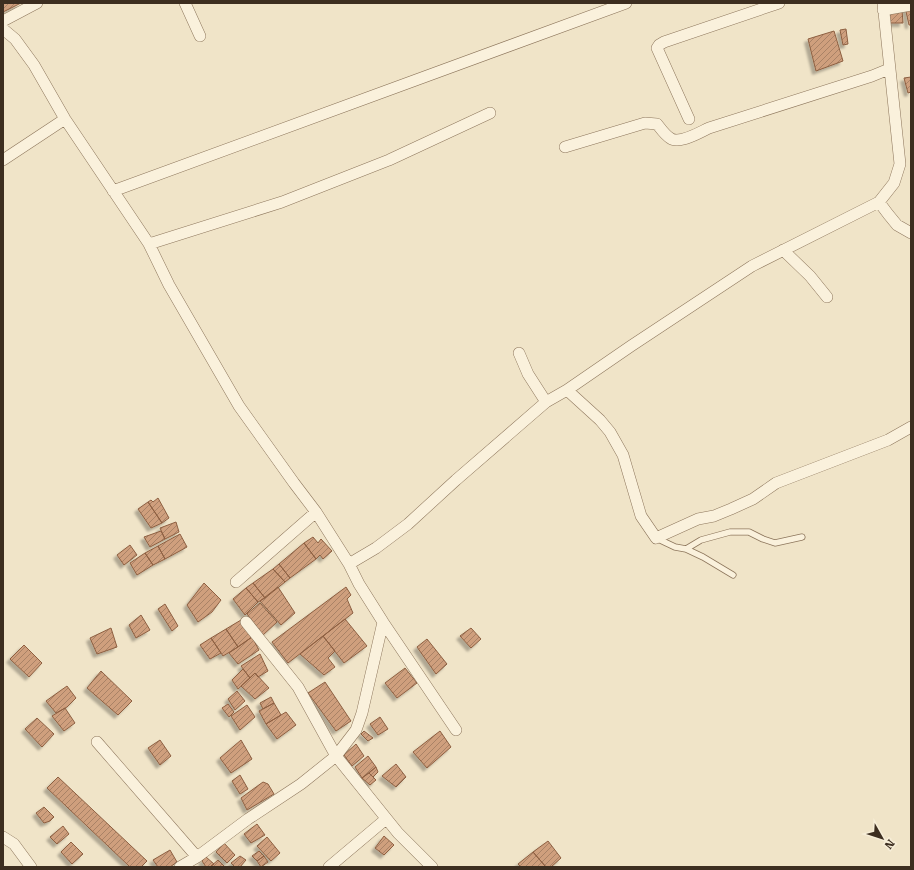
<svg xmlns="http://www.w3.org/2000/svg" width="914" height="870" viewBox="0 0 914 870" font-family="'Roboto Serif',serif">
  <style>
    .building { fill: url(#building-hatch); stroke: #8d5f41; filter: url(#shadow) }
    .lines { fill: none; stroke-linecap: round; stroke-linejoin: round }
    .service-casing { stroke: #8d765c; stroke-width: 7 }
    .minor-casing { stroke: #8d765c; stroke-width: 12 }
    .service { stroke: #faf1dc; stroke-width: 5.5 }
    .minor { stroke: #faf1dc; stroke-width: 11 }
  </style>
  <defs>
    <pattern id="building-hatch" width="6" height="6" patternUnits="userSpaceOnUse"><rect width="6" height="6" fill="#cf9f7d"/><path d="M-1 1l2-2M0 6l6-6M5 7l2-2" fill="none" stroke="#a98266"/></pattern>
    <filter id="shadow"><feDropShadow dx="-3.5" dy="3.5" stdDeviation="1" flood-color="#0004"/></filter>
  </defs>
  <rect width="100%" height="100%" fill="#f0e4c8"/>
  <path class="building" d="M3 3H21L3 12Z
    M905 7H911V25H909Z
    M889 10H902L903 23H890Z
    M846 29 848 44 843 45 840 30Z
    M834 31 843 61 816 71 808 39Z
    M911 77V92L908 93 904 78Z
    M158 498 169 518 162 523 148 502 151 500 153 502Z
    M148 502 162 523 151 528 138 509Z
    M176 522 179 532 165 539 160 528Z
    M161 531 165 539 150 547 144 537Z
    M180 534 187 547 165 559 158 546Z
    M313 537 318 543 321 539 332 551 323 559 320 555 316 559 304 543Z
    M304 543 316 559 290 578 279 564Z
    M130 545 137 555 124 565 117 555Z
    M158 546 165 559 153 565 145 553Z
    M145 553 153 565 137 575 130 563Z
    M279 564 290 578 285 582 273 569Z
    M273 569 285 582 265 598 253 583Z
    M204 583 221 600 212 612 198 622 187 605Z
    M253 583 265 598 258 602 246 588Z
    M278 587 295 613 281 625 260 601Z
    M346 587 351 595 347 599 353 613 288 663 272 642Z
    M246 588 258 602 245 615 233 599Z
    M260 603 277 622 263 635 247 614Z
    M165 604 178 626 172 631 158 609Z
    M141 615 150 630 136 638 129 625Z
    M345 619 367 646 344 663 323 636Z
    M241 620 252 637 238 647 226 629Z
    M111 628 117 647 97 654 90 638Z
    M471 628 481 639 471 648 460 636Z
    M226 629 238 647 223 656 211 638Z
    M323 636 335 651 328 658 335 667 324 675 300 654Z
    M252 637 259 650 238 664 229 653Z
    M211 638 221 653 210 659 200 645Z
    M427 639 447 664 436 674 417 647Z
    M24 645 42 663 29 677 10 659Z
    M260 654 268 671 258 677 255 673 250 678 241 666Z
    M405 668 417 683 397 698 385 683Z
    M243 669 250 678 238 689 232 680Z
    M101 671 132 701 118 715 87 688Z
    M255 673 269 688 255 699 241 686Z
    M325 682 351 721 336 731 308 693Z
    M67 686 76 698 67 707 56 713 46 701Z
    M237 691 245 701 235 710 228 699Z
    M271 697 274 703 263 709 260 703Z
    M274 703 281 715 266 724 259 711Z
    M228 704 234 712 229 717 222 708Z
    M247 705 255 717 240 730 231 716Z
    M65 708 75 723 64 731 52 716Z
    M286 712 296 725 277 739 266 724Z
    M380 717 388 729 378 735 370 724Z
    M37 718 54 734 42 747 25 729Z
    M364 731 373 738 368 741 361 734Z
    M440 731 451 747 427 768 413 752Z
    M160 740 171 756 160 765 148 748Z
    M241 740 252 759 231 773 220 758Z
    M356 744 364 756 352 766 344 755Z
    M368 756 376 767 362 778 355 767Z
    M396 764 406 777 396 787 382 776Z
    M376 767 378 772 373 777 369 773Z
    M369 773 376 780 370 785 362 778Z
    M240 775 248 789 240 794 232 781Z
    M58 777 147 861 141 867H130L47 788Z
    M263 782 268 784 274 794 247 810 241 798Z
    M44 807 54 817 50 821 44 823 36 813Z
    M257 824 265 835 251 843 244 834Z
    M63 826 69 834 57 844 50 837Z
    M384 836 394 845 384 855 375 848Z
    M267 837 280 853 271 861 257 846Z
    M548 841 561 858 551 867H546L533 852Z
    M71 842 83 854 72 864 61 852Z
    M224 843 235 855 227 863 216 852Z
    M170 850 177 862 170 867H158L153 860Z
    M259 851 264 856 257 861 252 856Z
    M533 852 546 867H521L518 864Z
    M240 856 246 860 240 867H235L231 863Z
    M264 856 268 862 261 867 257 861Z
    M206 857 214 864 210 867H206L202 861Z
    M218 860 224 866 223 867H210Z"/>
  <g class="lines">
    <defs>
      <path id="service" d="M656 538 675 547 686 549 703 557 733 575
        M686 549 701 540 730 532H749L763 539 775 543 802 537"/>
      <path id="minor" d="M185 3 200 36
        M883 10 911 5
        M3 21 37 3
        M3 29 15 39 34 65 65 119 149 244 169 285 239 406 294 483 316 512 349 564 359 584 383 622 362 713 356 730 336 756 301 784 248 819 197 857 180 867
        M689 119 657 48 659 45 664 42 779 3
        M565 147 645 123 657 124C661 129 665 135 670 138 679 145 700 132 709 128L872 76 889 69
        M3 160 65 119
        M113 191 626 3
        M879 202 888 214 897 225 911 233
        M149 244 282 202 389 160 490 113
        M783 250 810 276 827 297
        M519 353 528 374 546 402
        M567 390 600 420 610 432 623 455 641 516 656 538 698 519 714 516 731 509 753 499 776 483 888 440 911 427
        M349 564 376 548 408 524 456 480 546 402 567 390 631 346 752 266 879 202 894 183 900 164 883 3
        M236 582 316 512
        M246 622 298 687 336 756 398 833 432 867
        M383 622 456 730
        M97 742 197 857
        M3 837 14 844 31 867
        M329 867 386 819"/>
    </defs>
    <use href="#service" class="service-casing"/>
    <use href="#minor" class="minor-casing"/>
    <use href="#service" class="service"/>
    <use href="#minor" class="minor"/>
  </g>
  <rect width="914" height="870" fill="none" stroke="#3d2e20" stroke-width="8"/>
  <g transform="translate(882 838) rotate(129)" stroke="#f7eed8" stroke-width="3" paint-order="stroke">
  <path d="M0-3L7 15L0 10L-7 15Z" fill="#3d2e20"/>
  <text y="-6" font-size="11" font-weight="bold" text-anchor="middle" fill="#3d2e20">N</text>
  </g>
</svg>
